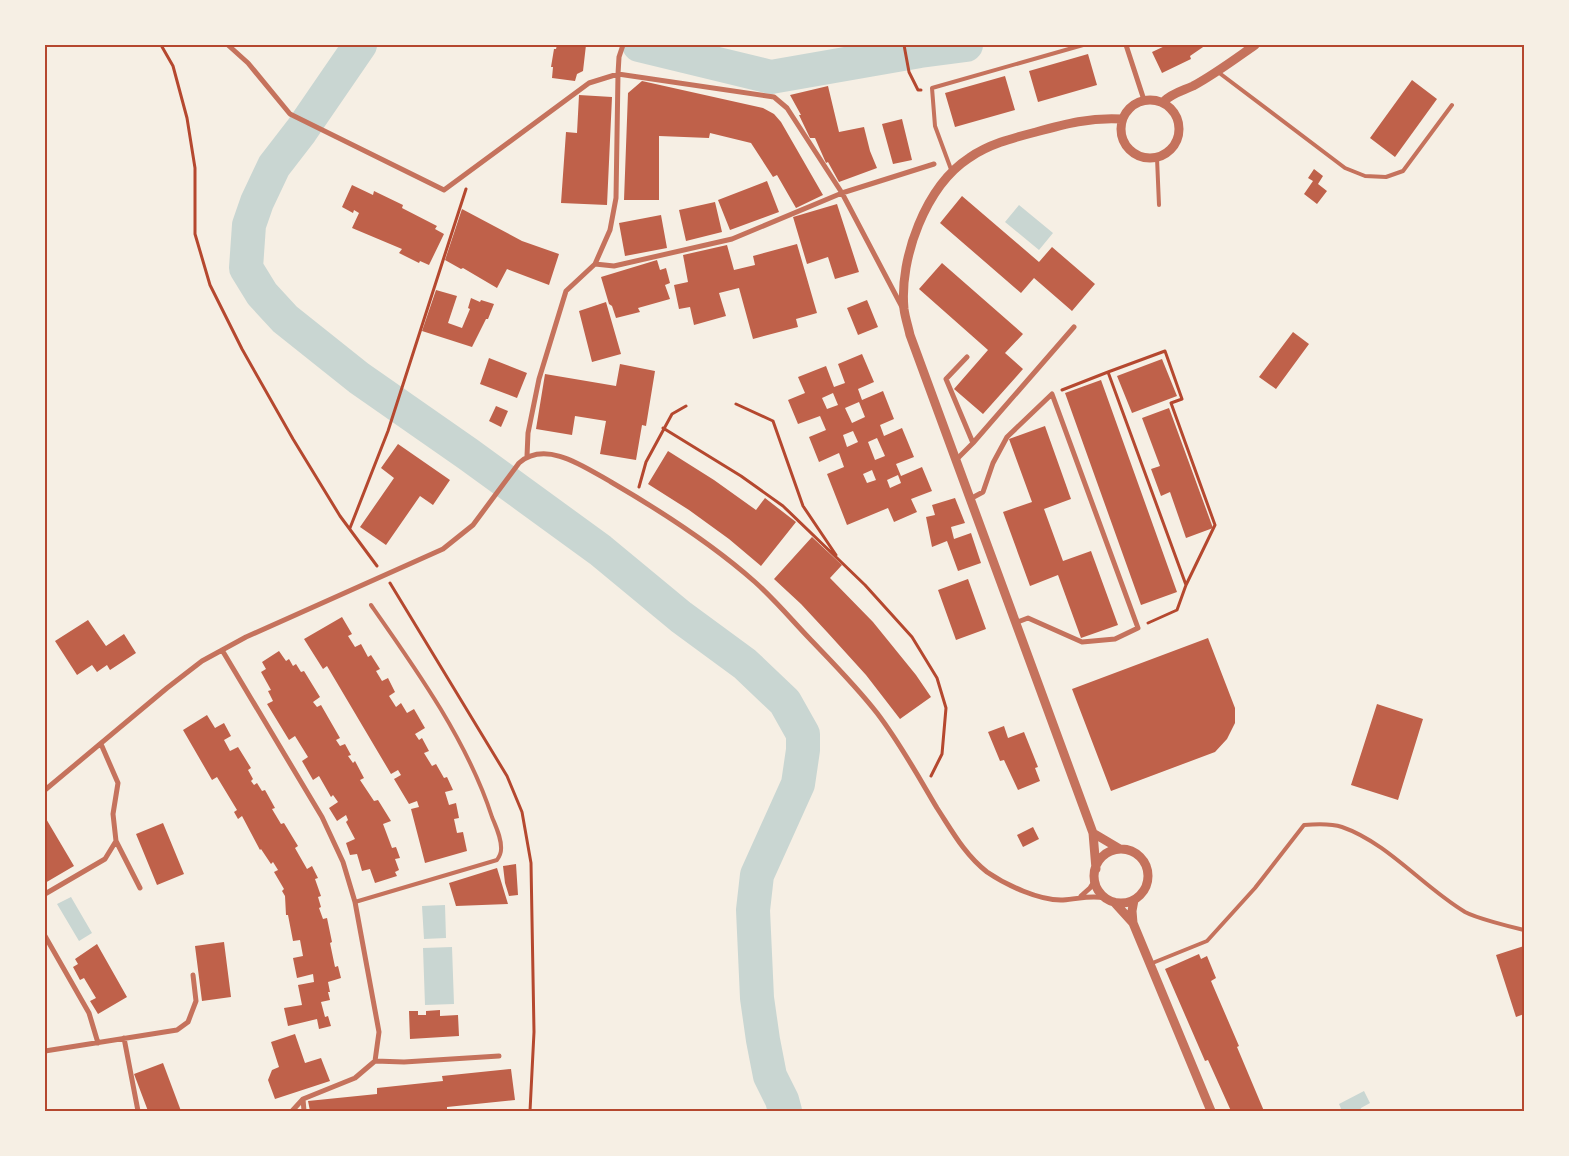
<svg xmlns="http://www.w3.org/2000/svg" width="1569" height="1156" viewBox="0 0 1569 1156" font-family="Montserrat,sans-serif">
  <style>
    .water { fill: #c9d6d2 }
    .lines { fill: none; stroke-linecap: round; stroke-linejoin: round }
    .river { stroke: #c9d6d2; stroke-width: 34 }
    .building { fill: #bf614a; fill-rule: evenodd }
    .path { stroke: #b5482f; stroke-width: 3 }
    .service { stroke: #c5725c; stroke-width: 4 }
    .minor { stroke: #c5725c; stroke-width: 5 }
    .tertiary { stroke: #c5725c; stroke-width: 9 }
    .neatline { fill: none; stroke: #b5482f; stroke-width: 2 }
  </style>
  <rect width="100%" height="100%" fill="#f6efe4"/>
  <path class="water" d="M1019 205 1053 233 1039 250 1005 222Z
    M71 897 92 933 79 941 57 904Z
    M445 905 446 938 424 939 422 906Z
    M452 947 454 1004 425 1005 423 948Z
    M1364 1091 1370 1103 1361 1108 1360 1111H1342L1339 1104Z"/>
  <g class="lines">
    <path class="river" d="M360 45 301 131 274 166 257 202 249 225 246 268 262 294 285 319 359 378 468 454 600 550 681 617 745 664 785 702 803 734V750L798 784 757 875 753 910 757 998 763 1040 770 1076 782 1100 785 1111
      M639 45 771 77 920 51 966 45"/>
  </g>
  <path class="building" d="M557 45H586L583 71 577 74 575 81 552 78 553 67H551L554 49H556Z
    M1167 45H1206L1190 56 1191 59 1162 73 1152 52Z
    M1088 54 1097 85 1038 102 1029 71Z
    M1005 76 1015 110 955 127 945 93Z
    M1412 80 1437 99 1395 157 1370 138Z
    M642 81 763 108 774 114 781 122 823 195 796 208 777 175 773 177 751 143 710 133 709 138 659 136V200H624L628 93Z
    M828 86 839 132 864 127 870 151 877 168 839 182 828 162 826 163 815 138H810L799 115H801L790 95Z
    M579 95 612 97 607 205 561 203 566 132 577 133Z
    M902 119 912 160 893 164 882 124Z
    M1314 169 1323 176 1318 184 1327 191 1317 204 1304 194 1313 181 1308 178Z
    M767 181 779 212 730 230 718 200Z
    M352 185 373 195 374 191 403 205 402 208 437 226 435 229 444 234 429 265 420 261 419 263 399 253 402 249 352 228 359 213 354 210 353 213 342 207Z
    M962 196 1039 262 1052 247 1095 284 1072 311 1034 278 1021 293 940 223Z
    M715 202 722 232 686 241 679 210Z
    M837 204 859 272 835 279 828 257 807 264 793 217Z
    M462 209 522 241 559 254 549 285 507 269 497 288 463 268 461 269 445 260Z
    M661 215 667 248 625 256 619 223Z
    M797 244 817 313 796 319 798 327 753 339 739 288 719 293 726 316 694 325 690 307 679 309 674 285 688 282 683 255 727 245 734 270 755 265 753 256Z
    M657 260 660 270 666 268 670 283 665 285 670 299 638 308 640 312 616 318 612 306 609 304 601 277Z
    M942 263 1023 334 1005 353 1023 369 983 414 954 389 988 350 919 289Z
    M436 290 457 296 448 323 462 328 470 309 468 308 471 298 480 302 481 300 494 304 488 319H486L472 347 422 331Z
    M867 300 878 327 858 335 847 308Z
    M606 302 621 354 592 362 579 311Z
    M1293 332 1309 344 1276 389 1259 377Z
    M862 354 874 382 858 389 862 400 883 391 894 419 880 425 884 436 902 428 914 457 896 464 901 476 922 467 932 491 911 499 917 512 894 522 888 508 847 525 827 474 844 467 839 453 819 462 809 437 826 430 820 416 798 424 788 400 805 393 798 377 826 366 834 387 845 383 838 364ZM833 393 838 405 827 409 822 398ZM859 402 865 417 852 423 845 408ZM853 431 858 442 847 447 843 435ZM877 438 885 456 875 460 868 442ZM872 470 876 480 867 483 863 474ZM898 475 901 483 890 488 887 480Z
    M489 358 527 373 517 398 480 384Z
    M1162 359 1177 396 1132 413 1117 376Z
    M620 364 655 371 646 426 642 425 636 460 600 454 606 421 575 416 572 435 536 429 545 374 616 386Z
    M1101 380 1177 592 1141 605 1065 393Z
    M496 406 508 411 501 427 489 421Z
    M1169 408 1213 528 1186 538 1170 492 1161 496 1151 469 1160 466 1142 418Z
    M1045 426 1071 499 1044 509 1063 561 1091 551 1118 625 1081 638 1058 575 1030 586 1003 512 1032 502 1009 439Z
    M398 444 450 480 433 505 420 496 386 545 360 527 394 478 381 468Z
    M668 451 714 480 756 510 765 498 796 522 761 566 729 539 689 510 648 484Z
    M955 498 965 523 951 527 954 539 971 533 981 563 958 571 947 541 932 547 926 517 935 515 932 505Z
    M812 537 842 565 830 578 873 622 916 675 931 697 900 719 866 675 827 632 801 604 774 579Z
    M968 579 986 629 956 640 938 590Z
    M342 617 352 634 348 636 355 647 361 644 368 657 371 655 380 669 376 671 382 681 388 678 395 692 389 696 396 707 401 703 407 713 414 709 425 728 415 734 419 740 422 738 429 751 424 753 432 766 436 764 444 778 447 777 453 790 445 792 449 805 456 803 459 818 454 819 457 833 463 832 467 851 425 863 411 809 419 807 417 801 409 804 394 779 401 775 398 770 391 774 327 666 323 669 304 639Z
    M88 620 106 646 124 634 136 653 110 670 107 665 97 672 92 665 77 675 55 641Z
    M1208 638 1235 708V723L1227 739 1215 752 1111 791 1072 689Z
    M279 651 286 661 289 659 293 666 296 664 301 672 304 671 320 697 313 702 317 707 321 705 340 738 336 740 340 746 345 744 351 755 348 756 353 763 355 761 364 778 360 780 374 801 378 800 391 821 383 824 392 848 396 847 400 858 395 859 399 870 395 872 397 876 375 883 370 869 362 871 357 854 350 855 346 843 355 839 346 822 348 820 346 815 337 821 329 808 338 802 333 795 331 797 319 776 313 780 302 761 308 757 295 736 289 740 267 704 273 701 268 691 271 690 261 672 266 669 262 662Z
    M1377 704 1423 719 1398 800 1351 785Z
    M207 715 215 728 224 723 231 736 224 740 230 751 238 747 251 768 248 770 253 779 251 781 254 785 257 783 262 791 265 790 275 808 272 809 281 824 284 823 298 846 295 848 307 869 312 866 318 878 315 879 321 896 318 897 321 907 319 908 323 919 327 918 332 942 330 943 335 967 338 966 341 978 328 982 330 992H328L330 1000 321 1002 325 1017 328 1016 331 1026 319 1029 317 1019 288 1026 284 1008 302 1005 298 985 314 982 313 974 297 978 293 958 303 956 300 940 293 941 288 915H286L285 896 282 891 284 889 274 872 278 870 273 862 271 864 261 849 260 850 242 816 238 819 234 812 237 810 217 777 212 780 183 730Z
    M1004 726 1008 738 1024 732 1038 767 1035 768 1040 781 1018 790 1004 760 1000 761 988 732Z
    M45 817 74 866 45 883Z
    M163 823 184 874 157 885 136 834Z
    M1033 827 1039 839 1023 847 1017 835Z
    M516 864 518 895 509 896 505 883 503 866Z
    M497 868 508 904 456 906 449 883Z
    M224 942 231 997 202 1001 195 946Z
    M97 944 127 997 98 1014 90 1001 96 998 84 978 80 980 73 967 78 964 75 959Z
    M1524 946V1014L1516 1017 1496 955Z
    M1199 954 1201 959 1207 956 1216 978 1211 981 1239 1046 1237 1047 1264 1111H1231L1208 1060 1205 1061 1165 969Z
    M440 1010V1016L458 1015 459 1036 410 1039 409 1011H418V1015H426V1011Z
    M295 1034 305 1063 321 1058 330 1081 275 1099 268 1080 272 1070 279 1067 271 1042Z
    M163 1063 181 1111H148L134 1074Z
    M511 1069 515 1100 447 1107V1111H310L308 1101 377 1094V1088L443 1081 442 1076Z"/>
  <g class="lines">
    <path class="path" d="M161 45 173 66 187 118 195 168V234L210 285 242 349 293 439 340 516 377 566
      M904 45 909 72 918 90H921
      M1108 372 1165 351 1182 399 1171 403 1215 525 1186 585
      M1062 390 1108 372 1186 585 1177 610 1148 623
      M736 404 773 421 803 506 836 555
      M663 428 741 476 783 506 865 585 912 637 937 678 946 708 942 754 931 776
      M639 487 646 462 672 414 686 406
      M350 528 388 431 466 189
      M390 583 507 776 522 812 531 863 534 1032 530 1111"/>
    <path class="service" d="M1218 72 1345 168 1365 176 1386 177 1403 171 1452 105
      M1157 158 1159 205
      M952 172 935 126 932 88 1083 45
      M355 902 497 860C499 857 501 853 501 850 502 839 496 827 492 817 468 742 416 669 371 605
      M1150 964 1207 941 1255 888 1304 825C1316 824 1330 823 1342 827 1388 843 1423 887 1465 912 1476 918 1511 927 1524 930"/>
    <path class="minor" d="M228 45 248 63 290 114 444 190 589 83 618 74 774 97 787 108 842 193 902 307
      M1126 45 1144 100
      M595 264 614 266 732 239 842 193 934 164
      M967 357 946 379 973 443
      M527 456 528 433 539 379 566 291 595 264 610 230 616 198 618 74 619 57 623 45
      M956 460 973 443 1074 327
      M970 499 983 492 993 463 1007 437 1052 394 1138 628 1115 639 1082 642 1028 618 1015 623
      M222 650 322 817 343 862 355 902 379 1032 375 1061
      M101 744 118 783 113 814 116 841 140 888
      M45 790 167 688 202 661 246 637 443 549 473 525 519 463C546 439 586 468 611 482 661 511 711 543 755 582 774 599 791 619 809 638 832 662 856 686 877 713 900 743 918 776 937 808 952 831 965 855 987 872 1006 885 1040 901 1063 900 1079 899 1089 895 1105 898
      M45 894 105 859 116 841
      M1081 896 1090 888 1095 880
      M45 936 89 1013 98 1043
      M124 1038 138 1111
      M45 1051 177 1030 188 1022 196 1001 193 975
      M303 1099 304 1111
      M292 1111 303 1099 355 1078 375 1061 404 1062 499 1056"/>
    <path class="tertiary" d="M1121 129a29 29 0 1 1 58 0a29 29 0 1 1-58 0Z
      M1163 102C1172 93 1182 91 1193 86 1215 74 1235 59 1255 45
      M1093 833 1120 849
      M1094 876a27 27 0 1 1 54 0a27 27 0 1 1-54 0Z
      M1096 869 1093 833 910 335C908 326 905 317 904 309 899 258 926 186 969 158 989 144 1013 138 1036 132 1065 124 1091 117 1122 119
      M1134 900 1132 911 1133 923 1211 1111
      M1114 902 1133 923"/>
  </g>
  <rect width="1569" height="1156" fill="none" stroke="#f6efe4" stroke-width="92"/>
  <rect x="46" y="46" width="1477" height="1064" class="neatline"/>
</svg>
